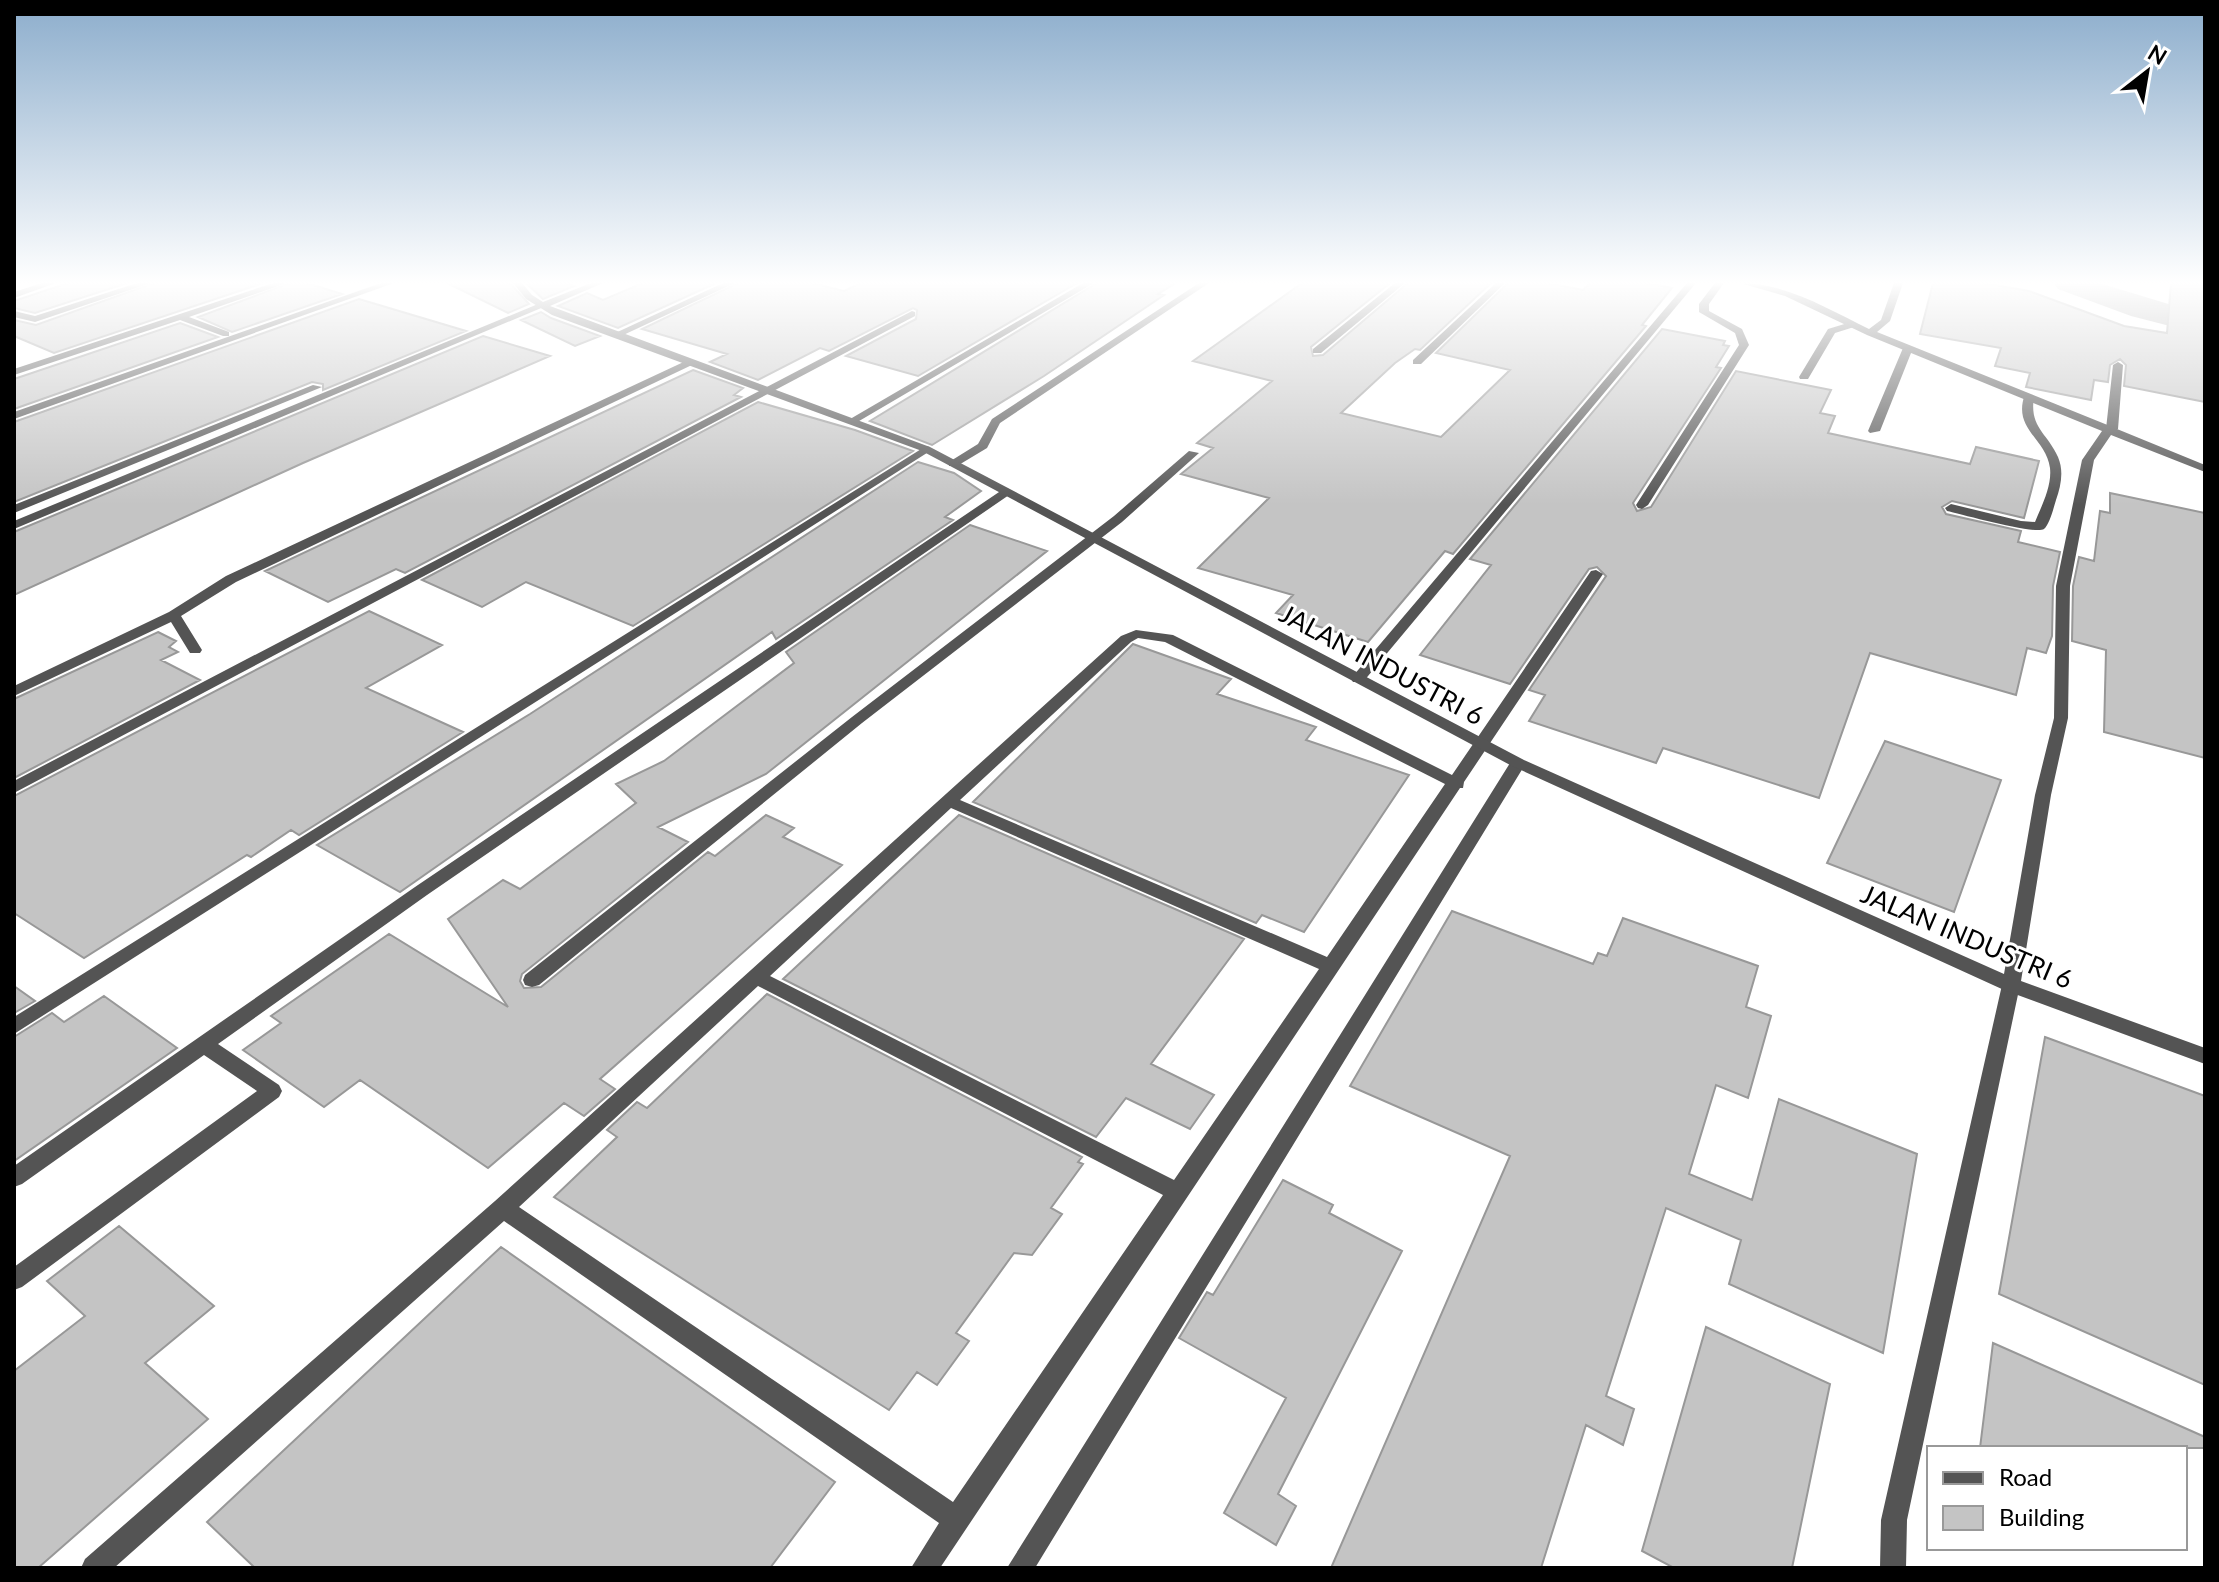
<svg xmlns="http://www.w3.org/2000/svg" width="2219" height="1582" viewBox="0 0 2219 1582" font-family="Lato,sans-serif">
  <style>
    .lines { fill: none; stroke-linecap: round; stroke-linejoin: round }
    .river { fill: #a2a2a2; fill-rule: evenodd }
    .building { fill: #c4c4c4; stroke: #989898; stroke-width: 2 }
    .service { fill: #545454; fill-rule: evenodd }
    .minor { fill: #545454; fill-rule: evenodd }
    .labels { text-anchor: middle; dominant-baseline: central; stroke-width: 6; stroke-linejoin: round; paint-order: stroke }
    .street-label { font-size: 26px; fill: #000; stroke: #fff }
  </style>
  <rect width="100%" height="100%" fill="#fff"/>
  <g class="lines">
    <path class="river" d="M2054 283H2099L2205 315V335L2131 316 2058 289Z"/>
  </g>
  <path class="building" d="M68 283H127L35 313 14 308V301Z
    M154 283H263L54 353 14 336V320L36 325Z
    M290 283H307L342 294 232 332 198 317Z
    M447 283H510L529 304 508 313Z
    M526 283H567L574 286 543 299Z
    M643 283H716L618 328 558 306 587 293 603 300Z
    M738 283H812L844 291 861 283H1077L918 376 846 356 916 319 917 310 913 308 829 351 820 348 758 380 710 362 727 354 642 329Z
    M1097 283H1176L1158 294 1164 295 1044 376 932 445 870 421Z
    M1302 283H1390L1311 347 1313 356 1323 355 1408 283H1491L1420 350 1415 349 1395 363 1341 413 1441 437 1510 370 1436 353 1508 283H1547L1583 290 1590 283H1646L1672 288 1642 325 1646 326 1453 554 1445 551 1368 642 1276 613 1293 595 1198 568 1269 498 1181 474 1213 448 1197 443 1272 381 1193 361Z
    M1933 283H1984L2029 291 2124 326 2167 333 2171 283H2205V402L2124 386 2126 365 2120 359 2110 365 2108 382 2094 380 2091 400 2026 387 2030 373 1995 366 2001 348 1920 334Z
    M359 299 466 331 323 390V384L312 382 14 502V422Z
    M541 312 551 318 600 336 575 346 521 320Z
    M180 323 218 337 14 409V379Z
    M1662 329 1725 341 1723 345 1729 346 1716 367 1721 368 1633 503 1637 511 1651 507 1736 371 1831 390 1820 413 1835 416 1828 433 1970 464 1976 447 2039 461 2024 518 1952 501 1942 507 1946 514 2021 531 2018 542 2060 552 2053 586 2052 636 2046 653 2027 648 2016 695 1870 653 1819 798 1663 748 1656 763 1529 721 1545 695 1529 690 1606 576 1597 567 1589 569 1510 684 1420 655 1491 565 1470 559Z
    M483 336 550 356 303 463 14 595V532Z
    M693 370 743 388 734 395 741 397 405 573 396 569 328 602 265 571Z
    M758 402 855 430 913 451 633 626 526 582 482 607 422 580Z
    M918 462 954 473 981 491 945 517 953 520 776 639 772 632 400 892 317 845 530 714Z
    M2110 493 2205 513V758L2104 732 2106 650 2072 641 2073 586 2079 557 2094 561 2100 511 2110 513Z
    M970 525 1047 551 766 774 658 827 688 842 522 974 520 981 524 988 541 987 708 852 715 856 766 815 794 828 783 837 842 865 600 1079 615 1089 584 1116 564 1103 488 1168 360 1080 324 1107 243 1050 281 1023 271 1016 389 934 508 1007 448 919 503 880 520 889 636 803 616 784 664 761 794 663 786 652Z
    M369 611 442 645 366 688 463 732 299 835 291 830 251 857 247 855 84 958 14 913V796Z
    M158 632 176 641 169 647 178 652 161 660 200 680 14 778V699Z
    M1133 644 1231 679 1217 694 1316 727 1306 740 1409 775 1304 932 1262 915 1256 923 973 802Z
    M1885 741 2001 780 1954 912 1827 863Z
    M959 815 1244 939 1151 1064 1214 1095 1190 1129 1126 1098 1096 1137 783 979Z
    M1452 911 1593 964 1598 953 1607 956 1623 918 1758 966 1746 1007 1771 1016 1748 1098 1716 1085 1689 1174 1752 1200 1779 1099 1917 1154 1883 1353 1729 1284 1741 1240 1666 1208 1606 1396 1634 1409 1623 1445 1586 1425 1541 1568H1331L1510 1156 1350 1086Z
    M14 986 35 1001 14 1013Z
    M767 994 1082 1157 1078 1162 1083 1164 1051 1208 1062 1214 1032 1255 1014 1253 956 1333 969 1341 937 1385 917 1372 889 1410 554 1197 617 1137 607 1130 637 1102 647 1108Z
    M104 996 177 1048 14 1161V1037L52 1013 64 1022Z
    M2045 1037 2205 1096V1385L1999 1294Z
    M1283 1180 1333 1205 1329 1213 1402 1251 1278 1494 1296 1506 1276 1545 1224 1513 1286 1398 1179 1338 1207 1292 1213 1295Z
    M119 1226 214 1306 145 1363 208 1419 38 1568H14V1371L85 1316 47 1281Z
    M501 1247 835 1482 770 1568H255L207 1522Z
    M1706 1327 1830 1384 1792 1568H1674L1642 1551Z
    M1993 1343 2205 1437V1448H1980Z"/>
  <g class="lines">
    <path class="service" d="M42 283H56L14 298V292Z
      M137 283H151L35 322 14 317V311L35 316Z
      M273 283H287L189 317 229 332V336H223L180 320 14 375V369Z
      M381 283H394L14 419V412Z
      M723 283H735L619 337 611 335Z
      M1083 283H1094L854 424 845 422Z
      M1199 283H1209L1000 423 987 448 957 466H949V462L978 444 992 419Z
      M1395 283H1405L1321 353H1313V349Z
      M1496 283H1505L1421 364H1413V360Z
      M1687 283H1696L1363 682H1353L1351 679 1353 676Z
      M1715 283H1724L1709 304V311L1742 329 1749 345 1648 505 1642 509 1638 508 1636 505 1739 345 1735 333 1699 312V304Z
      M538 304 546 306 14 529V521Z
      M912 311 915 312V316L14 793V781Z
      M1851 322 1856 325 1854 327 1835 333 1808 379H1800L1799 377 1828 329Z
      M1908 345 1913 348 1880 431 1870 433 1868 431 1903 348Z
      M690 359 695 362 694 364 236 582 181 616 202 650 200 653H190L171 622 14 696V686L169 612 226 576Z
      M2118 362 2123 365 2118 429 2112 432 2106 429 2113 365Z
      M313 385 322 387 14 513V505Z
      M2025 394 2034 396C2029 428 2047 432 2058 457 2064 471 2061 486 2056 500 2054 506 2050 524 2044 529 2035 535 1961 514 1947 511L1945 508 1951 504 2021 521 2035 522C2042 505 2052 486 2050 468 2046 438 2012 429 2025 394Z
      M926 446 930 447V451L14 1034V1017Z
      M1189 451 1199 453 1122 522 862 723 539 985 532 987 525 985 523 980 525 975 852 717 1114 516Z
      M1005 488 1011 492 1009 495 427 895 218 1044 279 1085 282 1091 279 1097 22 1287 14 1290V1267L257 1091 204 1055 22 1184 14 1187V1166L415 887Z
      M1596 570 1603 574 1464 782 1463 788H1460L940 1568H911L939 1523 504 1221 114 1568H81L85 1559 495 1201 1121 636 1136 630 1173 635 1452 775 1591 571ZM1138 638 1165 642 1445 784 1327 957 960 800 1131 642ZM951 808 1319 969 1174 1180 770 976ZM758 986 1163 1195 953 1502 519 1207Z
      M1518 758 1526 763 1035 1568H1007L1510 763Z
      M2011 978 2018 980 2020 985 1907 1520 1906 1568H1880L1881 1520 2002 985 2004 980Z"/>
    <path class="minor" d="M513 283H522L532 295 543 302 591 283H603L550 306 930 447 1524 760 2004 974 2035 795 2054 718 2056 586 2082 460 2102 431 1867 335 1785 296 1740 283C1786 283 1828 309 1869 329L1881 320 1894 283H1903L1890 321 1877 332 2110 426 2116 427 2117 429 2205 465V472L2111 435 2094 460 2070 586 2068 718 2051 795 2021 981 2205 1048V1064L2004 990 1512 766 922 451 552 315 526 299Z"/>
  </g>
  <linearGradient id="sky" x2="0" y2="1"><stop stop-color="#8cadcc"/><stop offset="0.56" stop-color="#fff"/><stop offset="1" stop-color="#fff" stop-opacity="0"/></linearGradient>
  <rect width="2219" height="505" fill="url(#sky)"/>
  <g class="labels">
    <g class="street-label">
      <text transform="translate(1382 664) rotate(28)">JALAN INDUSTRI 6</text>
      <text transform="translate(1967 936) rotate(23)">JALAN INDUSTRI 6</text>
    </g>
  </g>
  <rect width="2219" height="1582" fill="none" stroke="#000000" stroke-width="32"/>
  <rect x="1927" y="1446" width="260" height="104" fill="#ffffff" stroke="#999999" stroke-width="2"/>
  <rect x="1943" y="1472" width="40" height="12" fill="#545454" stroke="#999999" stroke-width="2"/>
  <text x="1999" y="1486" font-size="24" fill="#000000">Road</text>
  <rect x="1943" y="1506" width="40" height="24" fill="#c4c4c4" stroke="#999999" stroke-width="2"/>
  <text x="1999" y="1526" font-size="24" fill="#000000">Building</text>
  <g transform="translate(2147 72) rotate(31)" stroke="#ffffff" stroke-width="6" paint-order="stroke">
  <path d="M0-6L14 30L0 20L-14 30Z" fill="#000000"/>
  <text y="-12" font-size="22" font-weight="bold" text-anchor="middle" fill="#000000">N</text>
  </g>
</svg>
